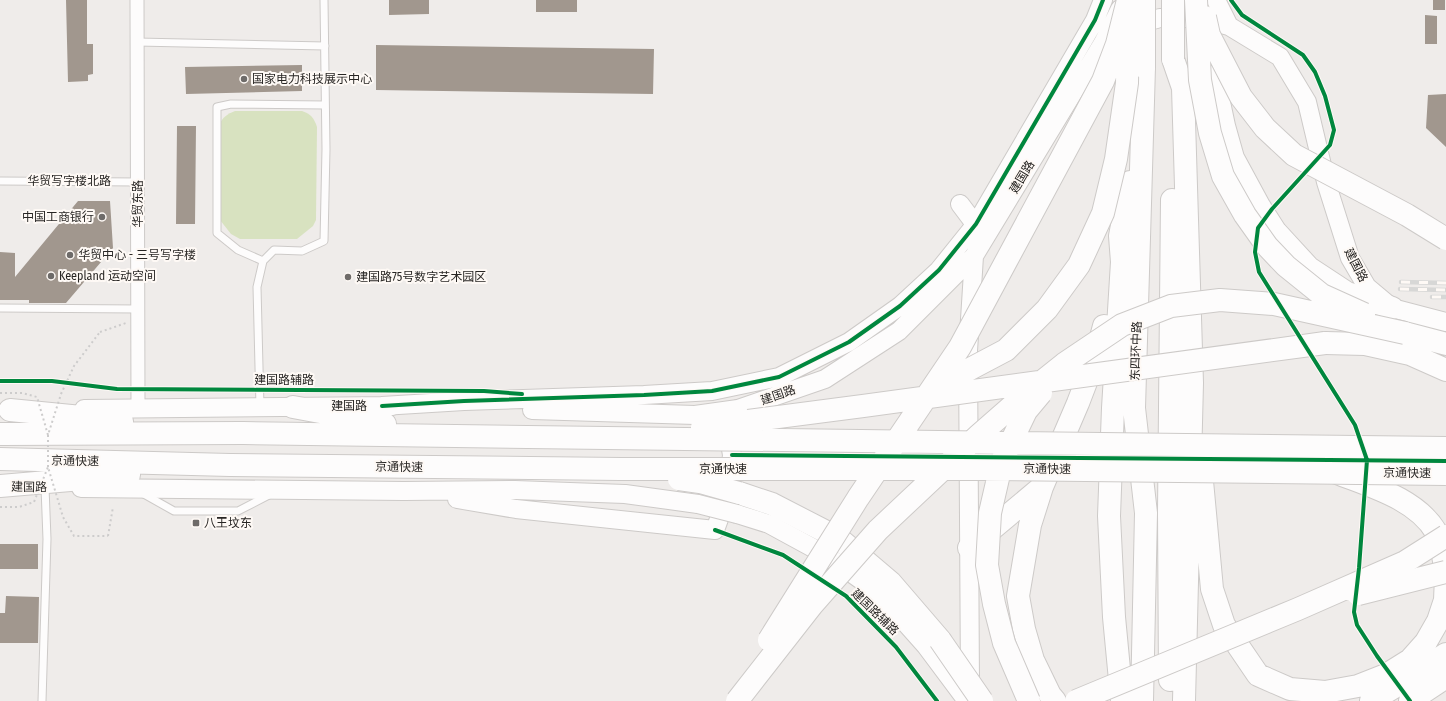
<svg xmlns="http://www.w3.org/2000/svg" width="1446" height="701" viewBox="0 0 1446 701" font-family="'Fira Sans Condensed','Noto Sans SC',sans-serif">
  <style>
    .green { fill: #d8e2c0 }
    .building { fill: #a1978e }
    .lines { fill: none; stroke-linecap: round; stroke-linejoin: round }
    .lane-casing { stroke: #cdcac8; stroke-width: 9 }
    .street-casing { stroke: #cdcac8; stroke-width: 15 }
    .secondary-casing { stroke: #cdcac8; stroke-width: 20 }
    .highway-casing { stroke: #cdcac8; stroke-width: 24 }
    .path { stroke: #cdcccc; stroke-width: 2; stroke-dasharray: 2 3; stroke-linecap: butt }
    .lane { stroke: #fdfcfc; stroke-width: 7 }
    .street { stroke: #fdfcfc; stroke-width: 13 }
    .secondary { stroke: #fdfcfc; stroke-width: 18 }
    .highway { stroke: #fdfcfc; stroke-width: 22 }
    .rail-casing { stroke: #d7d7d6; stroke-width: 4.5 }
    .rail { stroke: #fef9f5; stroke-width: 3; stroke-dasharray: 9; stroke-linecap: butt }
    .secondary-bridge-casing { stroke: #cdcac8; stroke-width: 20; stroke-linecap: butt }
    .highway-bridge-casing { stroke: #cdcac8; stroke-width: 24; stroke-linecap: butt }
    .path-bridge { stroke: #cdcccc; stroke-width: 2; stroke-dasharray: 2 3; stroke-linecap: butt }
    .secondary-bridge { stroke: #fdfcfc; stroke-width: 18 }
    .highway-bridge { stroke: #fdfcfc; stroke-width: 22 }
    .cycleway-casing { stroke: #fef9f5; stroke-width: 6 }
    .cycleway { stroke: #00873e; stroke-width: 4 }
    .poi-dot { fill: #6e6b69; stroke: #fef9f5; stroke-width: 1.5 }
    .labels { text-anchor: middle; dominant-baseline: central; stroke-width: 4; stroke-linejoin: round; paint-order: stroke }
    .poi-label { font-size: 12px; fill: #282624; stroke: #fef9f5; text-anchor: start }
    .street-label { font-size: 12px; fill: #282624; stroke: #fef9f5 }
  </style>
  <rect width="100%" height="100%" fill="#efecea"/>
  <path class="green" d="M235 111H302C311 114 314 118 317 127L316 220 313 226 297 239H240L231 234 220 220 219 125C223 117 227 114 235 111Z"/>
  <path class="building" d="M66 0H87V44H93V74L88 75V81L68 82Z
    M389 0H429V14L389 15Z
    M536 0H577V12H536Z
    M1433 0H1445V10H1433Z
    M1425 15 1437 16V44H1425Z
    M376 45 654 49 653 94 376 90Z
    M302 65V91L186 94 185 67Z
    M1446 94V147L1426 128 1428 95Z
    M177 126H196L195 224H176Z
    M78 201H110L113 248 66 303H29V300H0V252L15 253V277Z
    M0 544H38V569H0Z
    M6 596 39 597 38 643H0V613H5Z"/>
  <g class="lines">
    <defs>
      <path id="lane" d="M137 42 325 46
        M0 181 138 182
        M263 261 238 250 217 233V107L231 104 325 105
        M0 308 138 309
        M260 407 257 287 263 261 274 250 302 251 324 241 326 149 324 0
        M142 493 174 511H238L271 494
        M42 701 47 539 45 487"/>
      <path id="street" d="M137 0 138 408"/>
      <path id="secondary" d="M1216 0 1229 26
        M1132 26 1160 18H1199L1229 26 1280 57 1307 102 1326 182 1350 258 1367 287 1392 308 1446 322
        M960 204 981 232
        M382 406 464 401 644 395 712 391 779 377 849 342 900 306 939 270 976 224 1095 20 1103 0
        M84 409 393 406
        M738 409 825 379 899 331 974 256 1103 43 1120 9
        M532 410 695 415
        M81 488 404 491 515 490 625 494 698 504
        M457 499 516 509 715 530 727 497 732 455 727 426
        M737 514 769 524 826 555 878 592 926 646 967 701
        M970 687 968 351 974 256"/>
      <path id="highway" d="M1209 35 1212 69 1224 126 1233 158 1259 206 1275 231 1309 268 1347 293 1392 308
        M1173 59 1183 88 1192 383 1184 701
        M1405 333 1446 344
        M1325 343 1365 344 1410 354 1446 370
        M293 407 385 424
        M10 410 122 421
        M0 434 243 433 606 438
        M0 459 230 465 621 469
        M1337 473C1370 486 1417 499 1436 532 1442 544 1444 560 1446 574
        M1202 481 1212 589 1224 625 1258 675 1290 689 1325 692 1358 686 1386 675 1410 660 1426 642 1438 621 1445 600 1446 577
        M0 486 129 475
        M739 493 772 504 838 538 891 583 940 640
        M969 548 1042 487
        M1170 680 1169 512 1172 200
        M1055 701 1050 695 1033 660 1024 629 1018 596 1030 525 1042 487 1078 403 1096 356 1104 326
        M1122 701 1114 617 1109 516 1113 408 1122 262 1120 236 1130 182
        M1142 701 1146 513 1134 408 1144 67
        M1371 701 1416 674 1446 654
        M1410 701 1446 677"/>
    </defs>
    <use href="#lane" class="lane-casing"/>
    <use href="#street" class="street-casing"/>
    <use href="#secondary" class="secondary-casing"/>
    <use href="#highway" class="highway-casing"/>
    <path class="path" d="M100 332 126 323
      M108 536 113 507"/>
    <use href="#lane" class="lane"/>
    <use href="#street" class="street"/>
    <use href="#secondary" class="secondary"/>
    <use href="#highway" class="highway"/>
    <defs>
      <path id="rail" d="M1401 282 1446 283
        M1400 289 1446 290
        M1432 297H1446"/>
    </defs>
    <use href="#rail" class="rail-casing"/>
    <use href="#rail" class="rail"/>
    <defs>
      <path id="secondary-bridge" d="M695 415 738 409
        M698 504 737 514"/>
      <path id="highway-bridge" d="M1144 0V67
        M1173 0V59
        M1196 0 1200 80 1210 133 1223 176 1245 215 1267 246 1286 266 1322 295 1364 314
        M1205 17 1209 35 1241 97 1265 128 1294 155 1407 215 1446 239
        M934 388 1006 350 1047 309 1079 265 1103 213 1116 159 1127 83 1128 31
        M702 427 863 406 1325 343
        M606 438 1446 448
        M621 469H985L1446 474
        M679 479 700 482 739 493
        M1358 594 1446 572
        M769 640 858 498 960 347 1103 81 1117 44 1128 0
        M940 640 982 701
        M737 701 812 605 878 530 979 435 1019 400 1064 364 1122 325 1171 306 1220 300 1274 304 1405 333
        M1029 701 1004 643 994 604 987 565 990 513 1002 461 1026 411 1041 393
        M1076 701 1298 609 1405 562 1446 536"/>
    </defs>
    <use href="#secondary-bridge" class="secondary-bridge-casing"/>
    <use href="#highway-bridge" class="highway-bridge-casing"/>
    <path class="path-bridge" d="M0 393H22L37 397 48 435 61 394 74 366 100 332
      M48 467V435
      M0 507H19L34 502 48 467 63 517 74 536H108"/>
    <use href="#secondary-bridge" class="secondary-bridge"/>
    <use href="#highway-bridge" class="highway-bridge"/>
    <defs>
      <path id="cycleway" d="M1231 0 1242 15 1303 55 1315 72 1325 96 1334 130 1330 145 1272 209 1258 228 1255 252 1259 272 1355 425 1367 460 1359 568 1354 612 1357 625 1377 656 1410 701
        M0 381H52L117 389 484 391 522 394
        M382 406 464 401 644 395 712 391 779 377 849 342 900 306 939 270 976 224 1095 20 1103 0
        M732 455 1446 461
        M715 530 783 555 846 596 896 647 937 701"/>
    </defs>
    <use href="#cycleway" class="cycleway-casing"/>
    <use href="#cycleway" class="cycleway"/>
  </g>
  <g class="poi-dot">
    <circle cx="244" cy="79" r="4"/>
    <circle cx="102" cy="217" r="4"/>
    <circle cx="70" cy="255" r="4"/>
    <circle cx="51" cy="276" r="4"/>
    <circle cx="348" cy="277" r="4"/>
    <rect x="192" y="519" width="8" height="8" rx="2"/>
  </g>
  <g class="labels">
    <g class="poi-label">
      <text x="252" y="79">国家电力科技展示中心</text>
      <text x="94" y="217" text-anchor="end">中国工商银行</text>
      <text x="78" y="255">华贸中心 - 三号写字楼</text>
      <text x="59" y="276">Keepland 运动空间</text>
      <text x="356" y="277">建国路75号数字艺术园区</text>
      <text x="204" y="523">八王坟东</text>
    </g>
    <g class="street-label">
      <text transform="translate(1022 177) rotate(-59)">建国路</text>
      <text x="69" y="181">华贸写字楼北路</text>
      <text transform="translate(138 204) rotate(-90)">华贸东路</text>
      <text transform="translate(1356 265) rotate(63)">建国路</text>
      <text transform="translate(1136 351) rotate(-88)">东四环中路</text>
      <text x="284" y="380">建国路辅路</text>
      <text transform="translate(778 395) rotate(-19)">建国路</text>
      <text x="349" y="406">建国路</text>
      <text transform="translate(75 461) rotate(1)">京通快速</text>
      <text transform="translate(399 467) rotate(1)">京通快速</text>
      <text x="723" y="469">京通快速</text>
      <text transform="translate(1047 469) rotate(1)">京通快速</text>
      <text transform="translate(1407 473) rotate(1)">京通快速</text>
      <text transform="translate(29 487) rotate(1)">建国路</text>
      <text transform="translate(875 612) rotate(44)">建国路辅路</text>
    </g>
  </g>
</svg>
